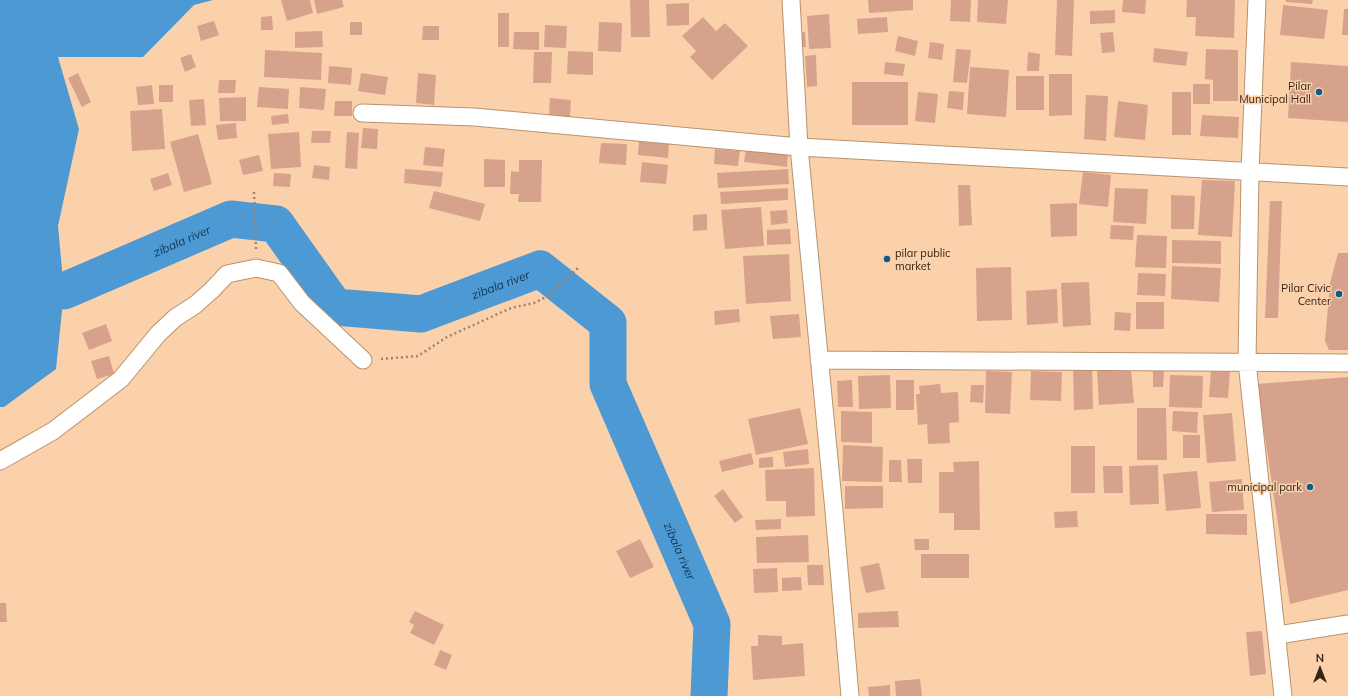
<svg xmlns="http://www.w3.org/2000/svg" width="1348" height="696" viewBox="0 0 1348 696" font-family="Mulish,sans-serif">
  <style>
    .water { fill: #4d99d4 }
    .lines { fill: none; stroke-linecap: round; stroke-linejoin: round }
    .river { stroke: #4d99d4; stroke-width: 37 }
    .building { fill: #d6a28c }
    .street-casing { stroke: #b9926d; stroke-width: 19 }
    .path { stroke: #a08266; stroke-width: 2.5; stroke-dasharray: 2 3; stroke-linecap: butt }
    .street { stroke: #fff; stroke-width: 17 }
    .poi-dot { fill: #0c5c8f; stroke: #fbd1ab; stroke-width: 1.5 }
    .labels { text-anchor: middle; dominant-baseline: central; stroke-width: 3; stroke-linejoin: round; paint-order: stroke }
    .poi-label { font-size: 11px; fill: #352516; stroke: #fbd1ab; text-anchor: end }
    .water-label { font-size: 12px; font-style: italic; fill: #15354e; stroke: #fbd1ab }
  </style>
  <rect width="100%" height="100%" fill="#fbd1ab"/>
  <path class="water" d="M0 0H213L194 5 143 57H58L79 129 58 226 64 291 56 369 4 407H0Z"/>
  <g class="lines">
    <path class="river" id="s1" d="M64 291 231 219 276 224 335 307 421 314 540 269 608 323V384L712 624 709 696"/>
  </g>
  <path class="building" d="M281 0H310L313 13 287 21Z
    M314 0H342L344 7 317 14Z
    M630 0H649L650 37H631Z
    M868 0H913V10L869 13Z
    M951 0H971L970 22 950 21Z
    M978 0H1008L1006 24 977 22Z
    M1057 0H1074L1072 56 1055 55Z
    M1123 0H1146L1145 14 1122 12Z
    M1187 0H1235L1234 38 1195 36 1196 17H1186Z
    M1286 0H1313L1312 4 1286 2Z
    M689 3V25L667 26 666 4Z
    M1283 5 1328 10 1324 39 1280 35Z
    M1344 9H1348V35H1342Z
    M1115 10V23L1090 24V11Z
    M498 13H509V47H498Z
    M829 14 831 48 809 49 807 16Z
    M272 16 273 30H261V17Z
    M703 17 716 31 725 23 748 46 712 80 690 57 696 51 682 36Z
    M887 17 888 32 858 34 857 19Z
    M214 21 219 35 201 41 197 26Z
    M350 22H362V35H350Z
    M599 22 622 23 621 52 598 51Z
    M545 25 567 26 566 48 544 47Z
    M423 26H439V40H422Z
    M322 31 323 47 295 48V32Z
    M514 32H539V50L513 49Z
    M797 32H805L806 47H798Z
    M1113 32 1115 52 1102 53 1100 33Z
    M898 36 918 41 915 56 895 51Z
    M930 42 944 44 942 60 928 58Z
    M1154 48 1188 52 1186 66 1153 62Z
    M956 49 971 50 967 83 953 82Z
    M1206 49 1238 50V101H1213V80L1205 79Z
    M265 50 322 53 321 80 264 77Z
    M568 51 593 52V75L567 74Z
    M534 52H552L551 83H533Z
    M1028 52 1040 54 1039 71H1027Z
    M191 54 196 67 185 72 180 58Z
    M816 55 817 86 807 87 805 56Z
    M885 62 905 64 903 76 884 74Z
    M1291 62 1348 66V122L1288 118Z
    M329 66 352 68 351 85 328 83Z
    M970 67 1009 70 1006 117 967 114Z
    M78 73 91 102 82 107 68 78Z
    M361 73 388 77 385 95 358 91Z
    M418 73 436 75 434 105 416 103Z
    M1049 74H1072V115L1049 116Z
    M1016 76H1044V110H1016Z
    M219 80H236L235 93H218Z
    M852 82H908V125H852Z
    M1193 84H1210V104H1193Z
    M152 85 154 104 138 105 136 87Z
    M159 85H173V102H159Z
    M259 87 289 89 288 109 257 107Z
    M300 87 326 89 324 110 299 108Z
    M949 91 964 92 963 110 947 108Z
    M918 92 938 94 935 123 915 121Z
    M1172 92H1191V135H1172Z
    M1086 95 1108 96 1106 141 1084 139Z
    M246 97V121H220L219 98Z
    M550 98 571 100 570 117 549 115Z
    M204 99 206 125 191 126 189 100Z
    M335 101H352V116H334Z
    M1118 101 1148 105 1145 140 1114 137Z
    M162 109 165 149 132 151 130 111Z
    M288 114 289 123 272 125 271 116Z
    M1202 115 1239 117 1238 138 1200 136Z
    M236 123 237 138 218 140 216 125Z
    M363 128 378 129 377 149 361 148Z
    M312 131H331L330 143H311Z
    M299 132 301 167 271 169 268 134Z
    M347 132 359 133 357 169 345 168Z
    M198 134 212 184 184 192 170 142Z
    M639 141 669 144 668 158 638 155Z
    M601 143 627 144 626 165 599 163Z
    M425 147 445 149 443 167 423 165Z
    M715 149 740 151 738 166 714 164Z
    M746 149 788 153 787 167 744 162Z
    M259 155 263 171 243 175 239 160Z
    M484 159 505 160V187H484Z
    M519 160H542L541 202H518L519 194H510L511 171 519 172Z
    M642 162 668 165 666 184 640 182Z
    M314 165 330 167 329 180 312 178Z
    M405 169 443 172 441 187 404 183Z
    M788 169 789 184 718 188 717 173Z
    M1083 172 1111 175 1108 207 1079 204Z
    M168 173 172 185 154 191 150 179Z
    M274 173 291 174 290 187 273 186Z
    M1202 180 1235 181 1232 237 1198 235Z
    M958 185H970L972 225 959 226Z
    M788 188V200L721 204 720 192Z
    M1115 188 1148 189 1146 224 1113 222Z
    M434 191 485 204 480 221 429 208Z
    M1171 195 1195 196 1194 229H1171Z
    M1270 201H1282L1278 318H1265Z
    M1077 203V236L1051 237 1050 204Z
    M761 207 764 246 725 249 721 210Z
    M787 210 788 223 771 225 770 211Z
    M707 214V230L693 231V215Z
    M1111 225 1134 226 1133 240 1110 239Z
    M790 229 791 244 767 245V230Z
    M1137 235 1167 236 1166 268 1135 267Z
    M1172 240 1221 241V264L1172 263Z
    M1338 253H1348V350H1329L1325 341 1330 283Z
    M789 254 791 301 746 304 743 256Z
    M1172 266 1221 268 1219 302 1171 299Z
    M1011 267 1012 320 977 321 976 268Z
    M1138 273 1166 274 1165 296 1137 295Z
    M1089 282 1091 325 1063 327 1061 283Z
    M1057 289 1058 323 1027 325 1026 291Z
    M1136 302H1164V329H1136Z
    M739 309 740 322 715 325 714 311Z
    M1115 312 1131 313 1130 331 1114 330Z
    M799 314 801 337 773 339 770 316Z
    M106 324 112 341 89 350 82 333Z
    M109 356 114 374 97 379 91 361Z
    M1092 364 1093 409 1074 410 1073 365Z
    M1131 369 1134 403 1099 405 1097 371Z
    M1211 370 1230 371 1228 398 1209 397Z
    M986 371 1012 372 1010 414 985 413Z
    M1031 371 1062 372 1061 401 1030 400Z
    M1153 371H1164L1163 387H1153Z
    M890 375 891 408 859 409 858 376Z
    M1170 375 1203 376 1202 408 1169 407Z
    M1348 377V590L1290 604 1257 384Z
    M852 380 853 407H838L837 381Z
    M896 380H914V410H896Z
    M940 384 941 393 958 392 959 422 949 423 950 443 928 444 927 424 918 425 916 394H920L919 386Z
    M971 385H984L983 403 970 402Z
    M800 408 808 444 756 455 748 419Z
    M1137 408H1166L1167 460H1137Z
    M841 411 872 412V443L841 442Z
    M1173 411 1198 412 1197 433 1172 431Z
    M1232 413 1236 461 1207 463 1203 415Z
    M1183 435H1200V458H1183Z
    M843 445 883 447 882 482 842 481Z
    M1071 446H1095V493H1071Z
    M808 449 809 464 785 467 783 452Z
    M751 453 754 464 722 472 719 461Z
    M773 457V467L759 468V458Z
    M907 459H922V483H908Z
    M889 460H901L902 482H889Z
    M979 461 980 530H954V513H939V472H954L953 462Z
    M1158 465 1159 504 1130 505 1129 466Z
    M1103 466H1122L1123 493H1104Z
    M814 468 815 516 786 517V501H766L765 470Z
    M1197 471 1201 508 1166 511 1163 474Z
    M1242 479 1244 510 1212 512 1209 482Z
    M845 486H883V508L845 509Z
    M723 489 743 517 735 523 714 496Z
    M1077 511 1078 527 1055 528 1054 512Z
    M1206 514H1247V535L1206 534Z
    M781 519V529L756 530 755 520Z
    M808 535 809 562 757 563 756 537Z
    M640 539 654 567 630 578 616 551Z
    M914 539H929V550H915Z
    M921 554H969V578H921Z
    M879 563 885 589 866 593 860 567Z
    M807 565H823L824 585H808Z
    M777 568 778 592 754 593 753 569Z
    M801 577 802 590 782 591V578Z
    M0 603H6L7 622H0Z
    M415 611 444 625 434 645 410 633 414 625 409 622Z
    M898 611 899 627 858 628V613Z
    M1262 631 1266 674 1250 676 1246 632Z
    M758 635 782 636V645L803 643 805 676 753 680 751 646H758Z
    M440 650 452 655 446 670 434 665Z
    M920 679 922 696H896L895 681Z
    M890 685V696H869L868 687Z"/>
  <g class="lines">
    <defs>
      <path id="street" d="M791 0 799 147 834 511 850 696
        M1257 0 1250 172 1247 362 1283 696
        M362 113 474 117 799 147 1348 177
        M819 360 1348 363
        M0 461 53 431 121 379 158 334 175 318 195 305 212 290 227 274 256 268 279 273 302 303 363 360
        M1278 635 1348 624"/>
    </defs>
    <use href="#street" class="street-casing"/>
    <path class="path" d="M254 192 256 249
      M381 359 418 356 447 337 511 308 534 303 548 296 578 268"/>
    <use href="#street" class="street"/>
  </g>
  <g class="poi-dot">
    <circle cx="1319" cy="92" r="4"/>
    <circle cx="887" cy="259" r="4"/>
    <circle cx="1339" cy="294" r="4"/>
    <circle cx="1310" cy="487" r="4"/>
  </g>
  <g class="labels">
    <g class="poi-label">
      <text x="1311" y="86">Pilar<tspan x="1311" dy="13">Municipal Hall</tspan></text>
      <text x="895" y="253" text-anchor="start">pilar public<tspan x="895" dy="13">market</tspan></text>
      <text x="1331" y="288">Pilar Civic<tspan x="1331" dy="13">Center</tspan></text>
      <text x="1302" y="487">municipal park</text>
    </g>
    <g class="water-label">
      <text stroke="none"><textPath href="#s1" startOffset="128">zibala river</textPath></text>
      <text stroke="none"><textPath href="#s1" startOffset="500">zibala river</textPath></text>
      <text stroke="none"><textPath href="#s1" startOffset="872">zibala river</textPath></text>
    </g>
  </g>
  <g transform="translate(1320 668)" stroke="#fbd1ab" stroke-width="3" paint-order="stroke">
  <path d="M0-3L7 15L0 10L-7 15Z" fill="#352516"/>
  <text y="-6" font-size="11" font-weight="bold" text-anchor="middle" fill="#352516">N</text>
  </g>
</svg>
